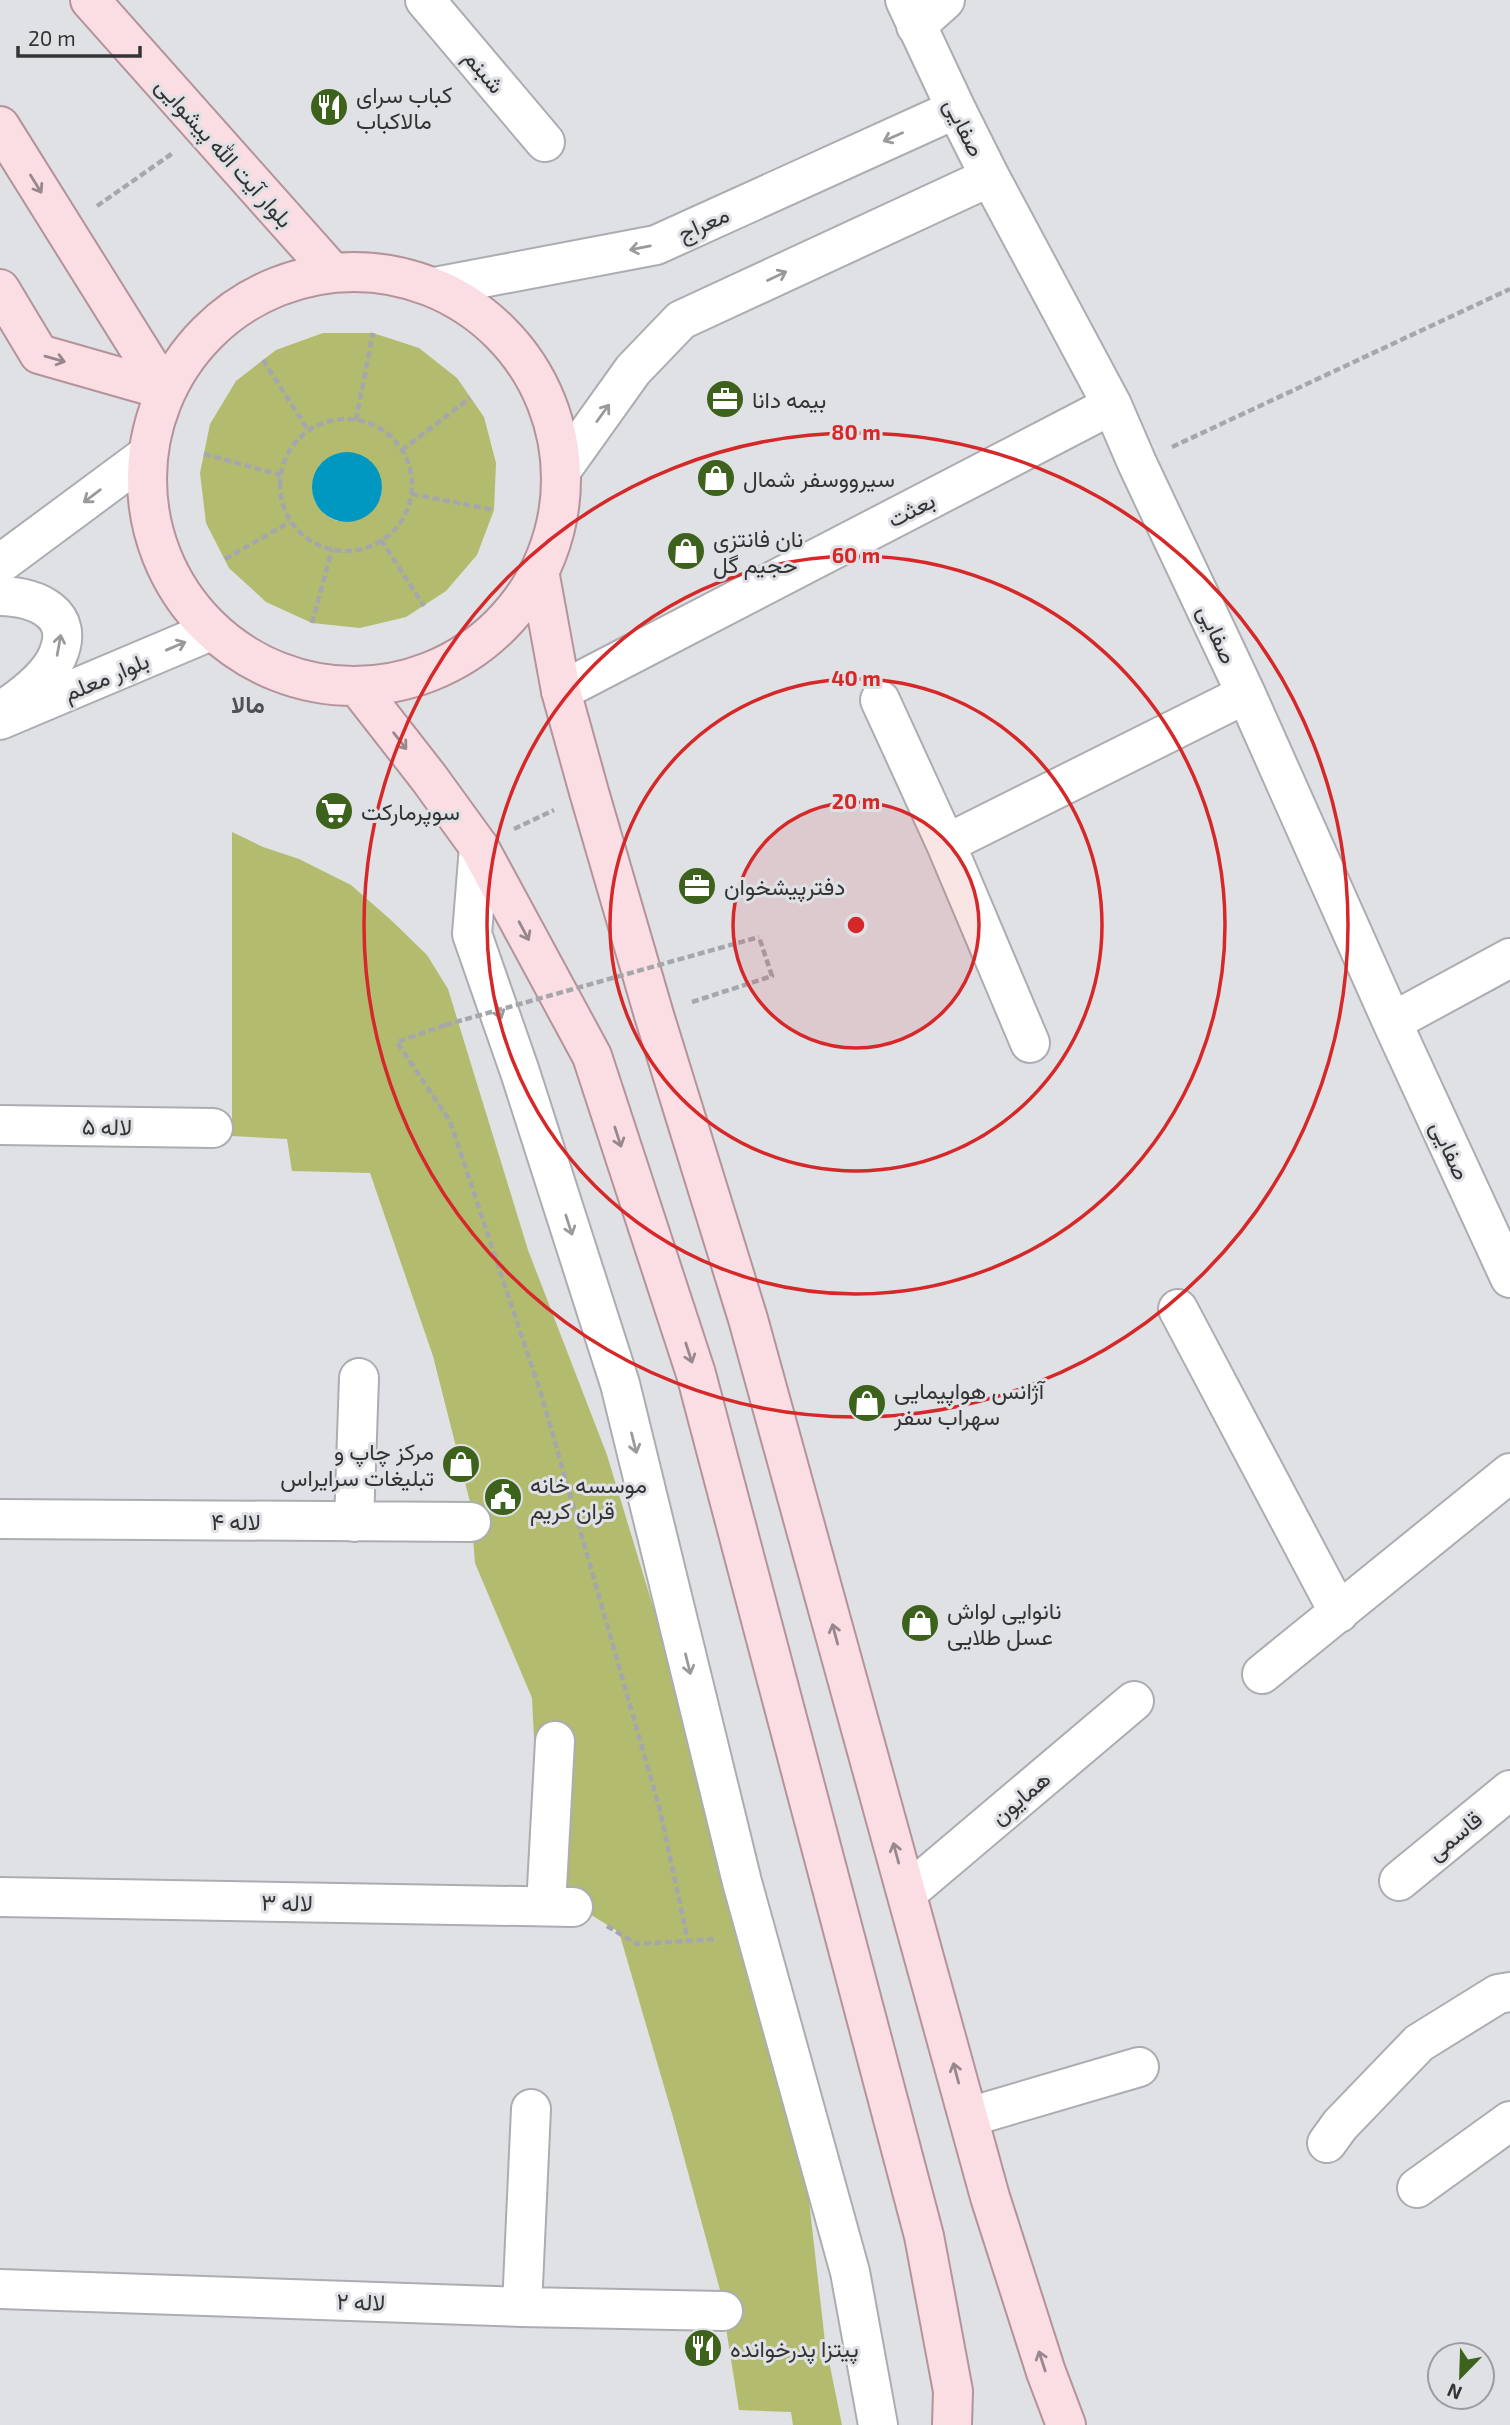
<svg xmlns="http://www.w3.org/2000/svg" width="1510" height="2425" viewBox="0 0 1510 2425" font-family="'Exo 2',Vazirmatn,sans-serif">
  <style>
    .green { fill: #b3bb6f; fill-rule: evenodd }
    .water { fill: #0097c0 }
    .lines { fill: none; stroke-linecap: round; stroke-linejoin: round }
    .minor-casing { stroke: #abadb1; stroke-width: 42 }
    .major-casing { stroke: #b4939b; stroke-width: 42 }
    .path { stroke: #a6a7ab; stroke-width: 4.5; stroke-dasharray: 7 3.5; stroke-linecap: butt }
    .minor { stroke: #fff; stroke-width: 38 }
    .major { stroke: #fbdde4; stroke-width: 38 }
    .path-bridge { stroke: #a6a7ab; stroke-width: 4.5; stroke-dasharray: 7 3.5; stroke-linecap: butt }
    .oneway { stroke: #9a9a9a }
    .oneway2 { stroke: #98888d }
    .ring { fill: none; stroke: #d62828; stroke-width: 3.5 }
    .labels { text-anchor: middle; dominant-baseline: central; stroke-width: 6; stroke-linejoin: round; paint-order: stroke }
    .street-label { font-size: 23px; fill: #343436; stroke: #dfe1e5 }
    .poi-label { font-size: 23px; fill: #343436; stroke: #dfe1e5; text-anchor: start }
    .neighbourhood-label { font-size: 24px; font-weight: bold; fill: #4f5054; stroke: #dfe1e5 }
    .centre { fill: #d62828; stroke: #dfe1e5; stroke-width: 3.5 }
    .ring-label { font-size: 21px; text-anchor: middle; font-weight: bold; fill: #d62828; stroke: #dfe1e5; stroke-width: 6; stroke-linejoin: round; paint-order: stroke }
  </style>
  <rect width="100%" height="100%" fill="#dfe1e5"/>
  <path class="green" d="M323 333H373L419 348 457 378 484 417 496 463 494 510 477 555 446 591 406 617 360 628 312 623 266 602 229 568 206 523 200 473 210 424 236 381 276 350ZM382 483C382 501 379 504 364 513 341 528 328 522 314 500Z
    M232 832 263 847 299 859 351 885 392 921 427 955 448 989 528 1250 607 1455 702 1768 805 2165 825 2342 842 2425H793L791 2412 739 2410 720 2290 673 2117 619 1932 552 1891 540 1858 532 1698 475 1563 470 1502 433 1356 370 1173 292 1171 287 1139 232 1136Z"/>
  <path class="water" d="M312 487a35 35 0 1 1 70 0a35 35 0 1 1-70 0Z"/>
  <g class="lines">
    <defs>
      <path id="minor" d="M425 0 545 142
        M905 0 956 109 990 177 1112 405 1137 463 1246 694 1392 1022 1510 1278
        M916 26 945 0
        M435 287 656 245 956 109
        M563 468 633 370 681 320 990 177
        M0 564 147 455
        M0 596C36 597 77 613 57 657 47 678 26 694 7 707
        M561 691 1112 405
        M880 700 946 844 1030 1043
        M0 720 211 631
        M946 844 1246 694
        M479 847 472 934 520 1072 620 1384 742 1882 850 2272 878 2425
        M1392 1022 1510 958
        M0 1125 213 1128
        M1178 1309 1339 1613
        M0 1519 471 1522
        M354 1522 359 1378
        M1262 1674 1510 1473
        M1399 1881 1510 1790
        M907 1893 1134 1701
        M0 1897 573 1907
        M546 1906 555 1741
        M969 2117 1139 2067
        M1327 2143 1340 2125 1419 2043 1498 1994 1510 1992
        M1417 2188 1510 2121
        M0 2289 522 2307 723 2311
        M522 2307 531 2109"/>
      <path id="major" d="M90 0 332 272
        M0 126 165 390
        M147 479a207 207 0 1 1 414 0a207 207 0 1 1-414 0Z
        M0 289 39 354 165 390
        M540 576 561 691 589 792 654 1015 748 1319 990 2197 1046 2372 1066 2425
        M358 687 429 778 479 847 592 1056 696 1374 924 2236 953 2391 952 2425"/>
    </defs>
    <use href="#minor" class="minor-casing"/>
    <use href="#major" class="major-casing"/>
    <path class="path" d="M97 206 173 153
      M263 360 308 430
      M280 485a66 66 0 1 1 132 0a66 66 0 1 1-132 0Z
      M356 420 373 333
      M1172 447 1510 289
      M402 450 470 398
      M204 454 281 475
      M412 494 494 510
      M381 540 424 606
      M225 559 290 522
      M312 623 332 549
      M514 829 554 810
      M692 1002 772 976 759 937
      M445 1025 397 1042 450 1121 542 1397 660 1810 688 1942
      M607 1926 637 1944 716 1939"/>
    <use href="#minor" class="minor"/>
    <use href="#major" class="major"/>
    <path class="path-bridge" d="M445 1025 759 937"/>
  </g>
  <defs><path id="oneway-shaft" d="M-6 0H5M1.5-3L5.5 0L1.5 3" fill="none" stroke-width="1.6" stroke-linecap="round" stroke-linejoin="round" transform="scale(1.75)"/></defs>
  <g class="oneway">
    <use href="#oneway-shaft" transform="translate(893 137) rotate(156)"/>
    <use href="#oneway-shaft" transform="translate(640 248) rotate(169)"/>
    <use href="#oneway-shaft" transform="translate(777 276) rotate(-25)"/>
    <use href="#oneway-shaft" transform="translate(603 413) rotate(-54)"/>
    <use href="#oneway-shaft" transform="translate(92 496) rotate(143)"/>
    <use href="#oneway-shaft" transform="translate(59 645) rotate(-80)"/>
    <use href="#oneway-shaft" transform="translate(176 646) rotate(-23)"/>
    <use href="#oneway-shaft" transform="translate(498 1009) rotate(71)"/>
    <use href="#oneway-shaft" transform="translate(569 1225) rotate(72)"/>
    <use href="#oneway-shaft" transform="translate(634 1443) rotate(76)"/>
    <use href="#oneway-shaft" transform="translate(688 1664) rotate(76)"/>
  </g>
  <g class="oneway2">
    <use href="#oneway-shaft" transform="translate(36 184) rotate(58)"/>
    <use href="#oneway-shaft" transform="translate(55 359) rotate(16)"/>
    <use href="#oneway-shaft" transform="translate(400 741) rotate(52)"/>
    <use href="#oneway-shaft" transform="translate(524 931) rotate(62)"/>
    <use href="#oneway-shaft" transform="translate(618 1137) rotate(72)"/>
    <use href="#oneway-shaft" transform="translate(689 1353) rotate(72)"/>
    <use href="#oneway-shaft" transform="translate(835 1634) rotate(-105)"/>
    <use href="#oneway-shaft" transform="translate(896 1853) rotate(-105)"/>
    <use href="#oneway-shaft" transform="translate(956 2073) rotate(-105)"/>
    <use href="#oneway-shaft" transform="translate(1042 2361) rotate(-108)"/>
  </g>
  <circle cx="856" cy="925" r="123" fill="#d62828" fill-opacity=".12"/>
  <g class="ring">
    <circle cx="856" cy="925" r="123"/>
    <circle cx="856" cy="925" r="246"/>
    <circle cx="856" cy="925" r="369"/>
    <circle cx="856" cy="925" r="492"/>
  </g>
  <defs>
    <symbol id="restaurant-disc" viewBox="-11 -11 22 22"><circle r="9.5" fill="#3c621b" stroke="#dfe1e5"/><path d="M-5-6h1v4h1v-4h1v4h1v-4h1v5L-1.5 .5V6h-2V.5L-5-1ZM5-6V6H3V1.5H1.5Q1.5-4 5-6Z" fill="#fff"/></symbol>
    <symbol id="office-disc" viewBox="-11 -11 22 22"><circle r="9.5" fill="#3c621b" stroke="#dfe1e5"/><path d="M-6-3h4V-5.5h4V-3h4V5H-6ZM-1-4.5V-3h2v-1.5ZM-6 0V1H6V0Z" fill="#fff"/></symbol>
    <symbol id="shop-disc" viewBox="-11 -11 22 22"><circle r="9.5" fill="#3c621b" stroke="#dfe1e5"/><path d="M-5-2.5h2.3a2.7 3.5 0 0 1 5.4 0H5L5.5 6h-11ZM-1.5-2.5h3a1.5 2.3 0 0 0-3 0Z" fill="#fff"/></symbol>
    <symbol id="supermarket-disc" viewBox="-11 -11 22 22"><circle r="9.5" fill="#3c621b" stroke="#dfe1e5"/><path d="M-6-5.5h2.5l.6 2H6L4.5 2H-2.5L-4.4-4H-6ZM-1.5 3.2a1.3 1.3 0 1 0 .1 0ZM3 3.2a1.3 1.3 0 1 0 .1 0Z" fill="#fff"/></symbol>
    <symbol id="civic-disc" viewBox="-11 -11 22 22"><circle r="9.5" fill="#3c621b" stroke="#dfe1e5"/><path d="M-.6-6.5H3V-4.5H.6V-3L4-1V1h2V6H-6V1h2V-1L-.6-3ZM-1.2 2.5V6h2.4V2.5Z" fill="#fff"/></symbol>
  </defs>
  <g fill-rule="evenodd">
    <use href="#restaurant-disc" x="307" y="85" width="44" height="44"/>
    <use href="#office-disc" x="703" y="377" width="44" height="44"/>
    <use href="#shop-disc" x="694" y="456" width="44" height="44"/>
    <use href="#shop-disc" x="664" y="529" width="44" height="44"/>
    <use href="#supermarket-disc" x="312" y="789" width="44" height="44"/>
    <use href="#office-disc" x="675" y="864" width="44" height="44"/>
    <use href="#shop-disc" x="845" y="1381" width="44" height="44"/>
    <use href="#shop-disc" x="439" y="1442" width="44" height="44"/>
    <use href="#civic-disc" x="481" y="1475" width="44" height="44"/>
    <use href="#shop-disc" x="898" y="1601" width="44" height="44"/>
    <use href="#restaurant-disc" x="681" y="2326" width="44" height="44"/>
  </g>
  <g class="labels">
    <g class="street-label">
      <text transform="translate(485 71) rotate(50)">شبنم</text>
      <text transform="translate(965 127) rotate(63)">صفایی</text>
      <text transform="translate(225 152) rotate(48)">بلوار آیت الله پیشوایی</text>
      <text transform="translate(703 223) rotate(-24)">معراج</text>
      <text transform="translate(911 509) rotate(-27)">بعثت</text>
      <text transform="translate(1218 634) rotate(65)">صفایی</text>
      <text transform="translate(106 676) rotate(-23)">بلوار معلم</text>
      <text transform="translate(107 1126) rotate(1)">لاله ۵</text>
      <text transform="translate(1451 1150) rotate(65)">صفایی</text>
      <text x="236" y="1521">لاله ۴</text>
      <text transform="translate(1020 1797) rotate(-40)">همایون</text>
      <text transform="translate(1454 1835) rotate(-39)">قاسمی</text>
      <text transform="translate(287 1902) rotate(1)">لاله ۳</text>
      <text transform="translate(361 2301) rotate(2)">لاله ۲</text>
    </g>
    <g class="poi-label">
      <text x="356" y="94">کباب سرای<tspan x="356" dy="26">مالاکباب</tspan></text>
      <text x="752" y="399">بیمه دانا</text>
      <text x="743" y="478">سیرووسفر شمال</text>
      <text x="713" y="538">نان فانتزی<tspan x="713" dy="26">حجیم گل</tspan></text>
      <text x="361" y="811">سوپرمارکت</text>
      <text x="724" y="886">دفترپیشخوان</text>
      <text x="894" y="1390">آژانس هواپیمایی<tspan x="894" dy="26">سهراب سفر</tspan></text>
      <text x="434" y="1451" text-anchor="end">مرکز چاپ و<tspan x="434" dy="26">تبلیغات سرایراس</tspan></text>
      <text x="530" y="1484">موسسه خانه<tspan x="530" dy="26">قران کریم</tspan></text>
      <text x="947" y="1610">نانوایی لواش<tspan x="947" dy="26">عسل طلایی</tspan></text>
      <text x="730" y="2348">پیتزا پدرخوانده</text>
    </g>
    <g class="neighbourhood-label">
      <text x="248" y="703">مالا</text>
    </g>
  </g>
  <circle cx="856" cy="925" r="10" class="centre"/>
  <g class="ring-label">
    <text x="856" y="440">80 m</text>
    <text x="856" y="563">60 m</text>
    <text x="856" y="686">40 m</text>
    <text x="856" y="809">20 m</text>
  </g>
  <g transform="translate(1461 2376) rotate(203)"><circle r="33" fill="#dfe1e5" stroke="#9b9c9f" stroke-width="2"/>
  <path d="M0-5L12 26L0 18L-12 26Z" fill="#3c621b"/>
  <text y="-10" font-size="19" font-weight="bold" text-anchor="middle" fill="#343436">N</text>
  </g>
  <path d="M18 46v10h122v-10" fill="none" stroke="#343436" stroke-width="3.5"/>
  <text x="28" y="46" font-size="21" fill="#343436" stroke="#dfe1e5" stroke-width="5" paint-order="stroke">20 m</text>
</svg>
